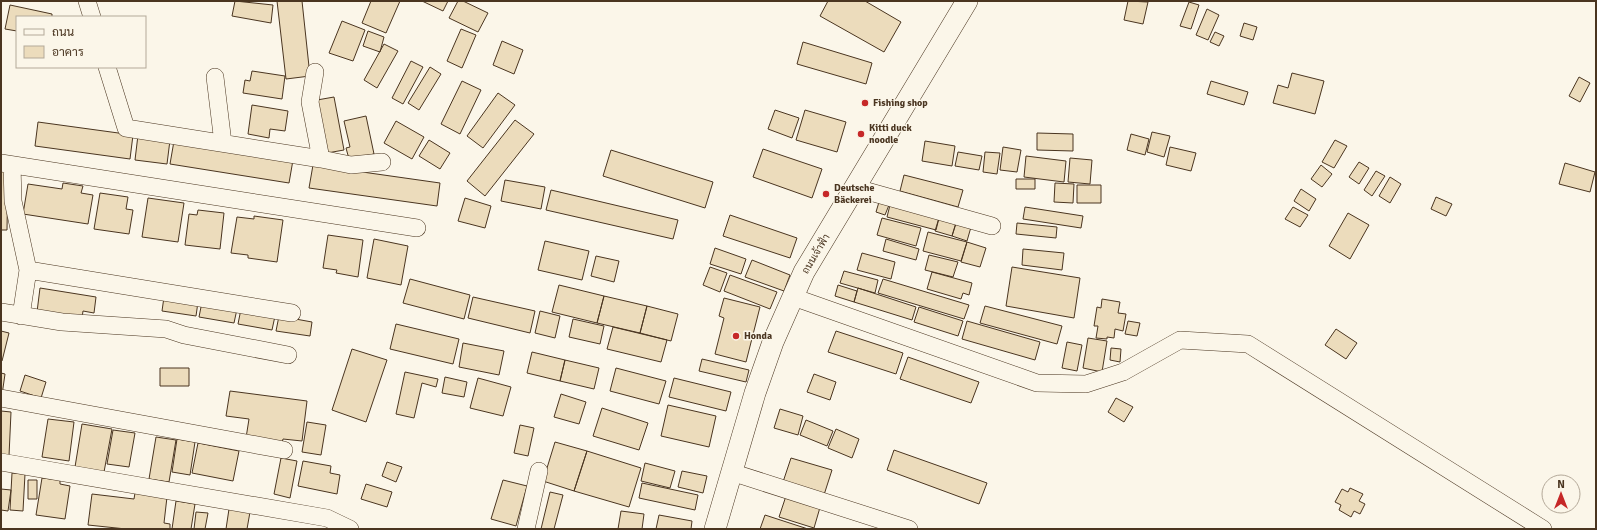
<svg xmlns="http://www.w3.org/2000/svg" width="1597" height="530" viewBox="0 0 1597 530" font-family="Signika,Sarabun,sans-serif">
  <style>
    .building { fill: #ecdcbc; stroke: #4a3520 }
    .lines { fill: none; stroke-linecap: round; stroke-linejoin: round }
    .minor-casing { stroke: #4a3520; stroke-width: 18 }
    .major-casing { stroke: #4a3520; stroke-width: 22 }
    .minor { stroke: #fbf6e9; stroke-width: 17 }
    .major { stroke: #fbf6e9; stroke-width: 21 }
    .poi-dot { fill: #c62828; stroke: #fbf6e9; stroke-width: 1.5 }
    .labels { text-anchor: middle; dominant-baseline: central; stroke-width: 3; stroke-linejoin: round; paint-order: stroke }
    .poi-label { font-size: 10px; font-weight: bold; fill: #4a3520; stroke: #fbf6e9; text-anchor: start }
    .street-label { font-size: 10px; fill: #4a3520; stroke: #fbf6e9 }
  </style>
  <rect width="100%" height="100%" fill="#fbf6e9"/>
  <path class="building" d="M235 1 273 5 271 23 232 16Z
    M277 1H302L310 76 286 79Z
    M371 1H400L386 33 362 23Z
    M422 1H448L443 11Z
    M458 1H463L488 13 478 32 449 18Z
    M828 1H865L901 22 884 52 820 16Z
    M1128 1 1148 2 1143 24 1124 20Z
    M1189 2 1199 5 1191 29 1180 26Z
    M10 5 52 14V17H17V31L5 29Z
    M1207 9 1219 15 1208 40 1196 35Z
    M342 21 365 30 353 61 329 53Z
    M1244 23 1257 27 1253 40 1240 36Z
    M461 29 476 35 462 68 447 61Z
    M368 31 384 37 380 52 363 46Z
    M1215 32 1224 36 1219 46 1210 42Z
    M502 41 523 50 514 74 493 65Z
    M803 42 872 63 866 84 797 64Z
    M384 44 398 51 377 88 364 80Z
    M411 61 423 67 403 104 392 98Z
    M430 67 441 74 419 110 408 103Z
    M252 71 285 76 282 99 243 93 245 80 250 81Z
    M1292 73 1324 81 1315 114 1273 103 1278 85 1288 88Z
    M1579 77 1590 83 1580 102 1569 96Z
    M462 81 481 90 460 134 441 124Z
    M1211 81 1248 92 1244 105 1207 94Z
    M498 93 515 105 483 148 467 136Z
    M334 97 344 150 327 153 317 100Z
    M252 105 288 111 285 131 270 129 269 138 248 134Z
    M775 110 799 118 792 138 768 129Z
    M805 110 846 122 837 152 796 140Z
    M366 116 374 154 349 159 346 148 350 147 344 121Z
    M515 120 534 134 485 196 467 181Z
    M396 121 424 137 412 159 384 143Z
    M38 122 133 135 130 159 35 146Z
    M1152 132 1170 136 1164 157 1147 152Z
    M1037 133 1073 134V151L1037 150Z
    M1131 134 1149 139 1145 155 1127 150Z
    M138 135 170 140 167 164 135 160Z
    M429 140 450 153 440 169 419 156Z
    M1335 140 1347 146 1334 168 1322 162Z
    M174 141 293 160 289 183 170 164Z
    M925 141 955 146 952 166 922 161Z
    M1003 147 1021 150 1017 172 1000 170Z
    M1170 147 1196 153 1191 171 1166 165Z
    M763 149 822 169 812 198 753 177Z
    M611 150 713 182 705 208 603 176Z
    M958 152 982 156 979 170 955 166Z
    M985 152 1000 153 997 174 983 172Z
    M1026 156 1066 161 1064 182 1024 177Z
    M1070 158 1092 160 1090 184 1068 182Z
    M1359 162 1369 168 1359 184 1349 177Z
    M1565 163 1595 172 1590 192 1559 184Z
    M313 165 440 183 437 206 309 188Z
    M1321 165 1332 174 1322 187 1311 179Z
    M1 167H8L7 230H1V235Z
    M1376 171 1385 176 1372 196 1364 190Z
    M904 175 963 190 958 207 900 191Z
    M1390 177 1401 184 1390 203 1379 196Z
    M1016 179H1035V189H1016Z
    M505 180 545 187 541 209 501 201Z
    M63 183 83 186 81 193 93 195 88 224 23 214 28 184 62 189Z
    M1055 183 1074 184 1073 203 1054 202Z
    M1077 185H1101V203H1077Z
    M1301 189 1316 199 1309 211 1294 201Z
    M551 190 678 220 673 239 546 210Z
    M100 193 128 197 126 209 133 210 129 234 94 229Z
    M1436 197 1452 204 1446 216 1431 209Z
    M148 198 184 203 178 242 142 237Z
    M465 198 491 206 485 228 458 221Z
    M879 202 889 205 885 215 876 212Z
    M890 205 939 218 936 230 887 217Z
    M1025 207 1083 216 1081 228 1023 219Z
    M1293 207 1308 215 1300 227 1285 219Z
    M198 210 224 213 220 249 185 245 189 214 197 215Z
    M1348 213 1369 225 1350 259 1329 246Z
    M730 215 797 238 790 258 723 236Z
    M254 216 283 220 277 262 248 258V255L231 253 237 217 254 219Z
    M882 218 921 228 916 246 877 235Z
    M939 218 956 223 952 236 935 231Z
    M956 223 971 227 967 241 952 236Z
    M1017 223 1057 227 1056 238 1016 234Z
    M928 232 967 242 961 261 923 251Z
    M328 235 363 240 358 277 336 273 337 270 323 268Z
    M374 239 408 246 401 285 367 278Z
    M886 239 919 249 916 260 883 251Z
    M545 241 589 251 582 280 538 270Z
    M967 242 986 248 980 267 961 262Z
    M715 248 746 259 741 274 710 264Z
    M1023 249 1064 253 1062 270 1022 265Z
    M862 253 895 262 891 279 857 270Z
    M929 255 958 262 953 277 925 270Z
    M596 256 619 261 614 282 591 276Z
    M752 260 790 275 784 291 745 277Z
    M710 267 727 273 720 292 703 285Z
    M1012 267 1080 278 1074 318 1006 306Z
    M844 271 878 280 875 293 840 283Z
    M932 272 972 283 969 295 963 293 961 299 927 289Z
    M730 275 777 292 770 309 724 291Z
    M410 279 470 295 464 319 403 303Z
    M883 279 969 305 964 319 878 293Z
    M559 285 604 296 597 323 552 312Z
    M838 285 857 291 854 302 835 296Z
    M40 288 96 297 94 313 83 311 82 318 37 312Z
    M858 288 916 307 912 320 854 302Z
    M604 296 647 306 640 333 597 323Z
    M164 297 198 302 196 316 162 311Z
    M473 297 535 311 530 333 468 318Z
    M724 298 760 307 746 362 715 354 724 318 719 316Z
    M1102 299 1120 302 1118 313 1126 314 1123 331 1115 329 1114 338 1107 337V339L1096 338 1098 326H1094L1097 307 1101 308Z
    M202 302 237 309 234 323 199 317Z
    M647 306 678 314 671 341 640 333Z
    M985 306 1062 326 1057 344 980 323Z
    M919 307 963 321 958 336 914 322Z
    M241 309 275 316 272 330 238 324Z
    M540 311 560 316 555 338 535 333Z
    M279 316 312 322 310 336 276 331Z
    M573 319 604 326 600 344 569 337Z
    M967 321 1040 342 1035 360 962 339Z
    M1128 321 1140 323 1137 336 1125 334Z
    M396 324 459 339 453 364 390 349Z
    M613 327 667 340 661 362 607 349Z
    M1336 329 1357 343 1346 359 1325 345Z
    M1 331 9 333 2 361H1Z
    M836 331 903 353 896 374 828 352Z
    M1088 338 1107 341 1102 372 1083 368Z
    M1067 342 1082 345 1077 371 1062 368Z
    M463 343 504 351 499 375 459 367Z
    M1111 348 1121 349 1120 362 1110 360Z
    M352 349 387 360 366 422 332 410Z
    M532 352 565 360 560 381 527 373Z
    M908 357 979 382 971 403 900 379Z
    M702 359 749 370 746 382 699 371Z
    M565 360 599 368 594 389 560 381Z
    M160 368H189V386H160Z
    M616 368 666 381 659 404 610 391Z
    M405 372 438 379 436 387 422 383 414 418 396 414Z
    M1 373 5 374 2 395 1 394Z
    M814 374 836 382 830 400 807 392Z
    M25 375 46 382 41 398 20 391Z
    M445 377 467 382 464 397 442 393Z
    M478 378 511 387 503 416 470 408Z
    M674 378 731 392 726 411 669 397Z
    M230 391 307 401 302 441 283 439 282 443 246 438 249 419 226 416Z
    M561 394 586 402 579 424 554 417Z
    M1116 398 1133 407 1124 422 1108 412Z
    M668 405 716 416 709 447 661 436Z
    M602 408 648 423 639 450 593 436Z
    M780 409 803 416 798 435 774 428Z
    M1 411 11 412 9 456 1 455Z
    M48 419 74 422 69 461 42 457Z
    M806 420 833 431 827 446 800 435Z
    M307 422 326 425 321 455 302 452Z
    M82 424 112 429 104 472 75 467Z
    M520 425 534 428 528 456 514 453Z
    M836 429 859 439 852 458 828 448Z
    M113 430 135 433 129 467 107 464Z
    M156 437 176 440 169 482 149 479Z
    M177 439 195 442 190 475 172 472Z
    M555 442 587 451 574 491 543 481Z
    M198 443 239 451 233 481 192 473Z
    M894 450 987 483 979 504 887 470Z
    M587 451 641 468 629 507 574 491Z
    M281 458 297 461 290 498 274 494Z
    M791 458 832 470 823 498 782 485Z
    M303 461 331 466 330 473 340 475 337 494 298 486Z
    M387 462 402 467 396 482 382 476Z
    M645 463 675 471 670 488 641 481Z
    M682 471 707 476 703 493 678 487Z
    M12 473 25 474 23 511 10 510Z
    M42 478 60 480V484L70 486 65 519 36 515Z
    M28 480H37V499H28Z
    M503 480 527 486 516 526 491 519Z
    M642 483 698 495 695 510 639 498Z
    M366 484 392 492 387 507 361 499Z
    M1350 488 1363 494 1359 501 1365 504 1360 514 1354 511 1351 517 1339 510 1341 505 1335 502 1342 489 1348 492Z
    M1 489 11 490 8 511 1 510Z
    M550 492 563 495 554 529H541Z
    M135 493 167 497 164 523 170 524V529H126L88 525 92 494 134 499Z
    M787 493 821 504 814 528 779 517Z
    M176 501 195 504 191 529H172Z
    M229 509 250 512 247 529H226Z
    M621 511 644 514 642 529H618Z
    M196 512 208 513 205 529H194Z
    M659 515 692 521 691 529H656Z
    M765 515 808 529H760Z"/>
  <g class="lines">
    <defs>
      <path id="minor" d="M87 1 92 17
        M107 67 126 128 321 159 351 165 382 162
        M315 72 310 102 321 159
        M215 77 223 143
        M1 163 417 228
        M12 165 13 201 28 270
        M856 188 992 226
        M793 297 1037 383 1086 384 1123 372 1180 340 1248 344 1543 529
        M1 312 62 322 166 329 184 335 288 355
        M21 316 28 270 292 313
        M1 398 284 450
        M1 462 327 518 350 529
        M731 472 909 529
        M526 529 539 471"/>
      <path id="major" d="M715 529 755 393 773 342 804 272 967 1"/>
    </defs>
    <use href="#minor" class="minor-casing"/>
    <use href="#major" class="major-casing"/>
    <use href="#minor" class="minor"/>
    <use href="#major" class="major"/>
  </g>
  <g class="poi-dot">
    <circle cx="865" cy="103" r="4"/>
    <circle cx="861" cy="134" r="4"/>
    <circle cx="826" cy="194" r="4"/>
    <circle cx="736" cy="336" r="4"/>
  </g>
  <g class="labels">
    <g class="poi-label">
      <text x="873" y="103">Fishing shop</text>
      <text x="869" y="128">Kitti duck<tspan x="869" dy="12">noodle</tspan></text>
      <text x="834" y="188">Deutsche<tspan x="834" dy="12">Bäckerei</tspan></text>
      <text x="744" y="336">Honda</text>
    </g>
    <g class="street-label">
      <text transform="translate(816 254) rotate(-59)">ถนนเจ้าฟ้า</text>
    </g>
  </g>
  <rect width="1597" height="530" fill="none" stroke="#4a3520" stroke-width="4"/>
  <rect x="16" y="16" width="130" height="52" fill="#fbf6e9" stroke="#b4a999"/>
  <rect x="24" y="29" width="20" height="6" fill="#fbf6e9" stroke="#b4a999"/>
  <text x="52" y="36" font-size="12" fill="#4a3520">ถนน</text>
  <rect x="24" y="46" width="20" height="12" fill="#ecdcbc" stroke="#b4a999"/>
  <text x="52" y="56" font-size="12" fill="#4a3520">อาคาร</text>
  <g transform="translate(1561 494)"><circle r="19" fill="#fbf6e9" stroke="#b4a999"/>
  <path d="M0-3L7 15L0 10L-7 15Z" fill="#c62828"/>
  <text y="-6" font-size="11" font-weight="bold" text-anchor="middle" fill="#4a3520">N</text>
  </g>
</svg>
